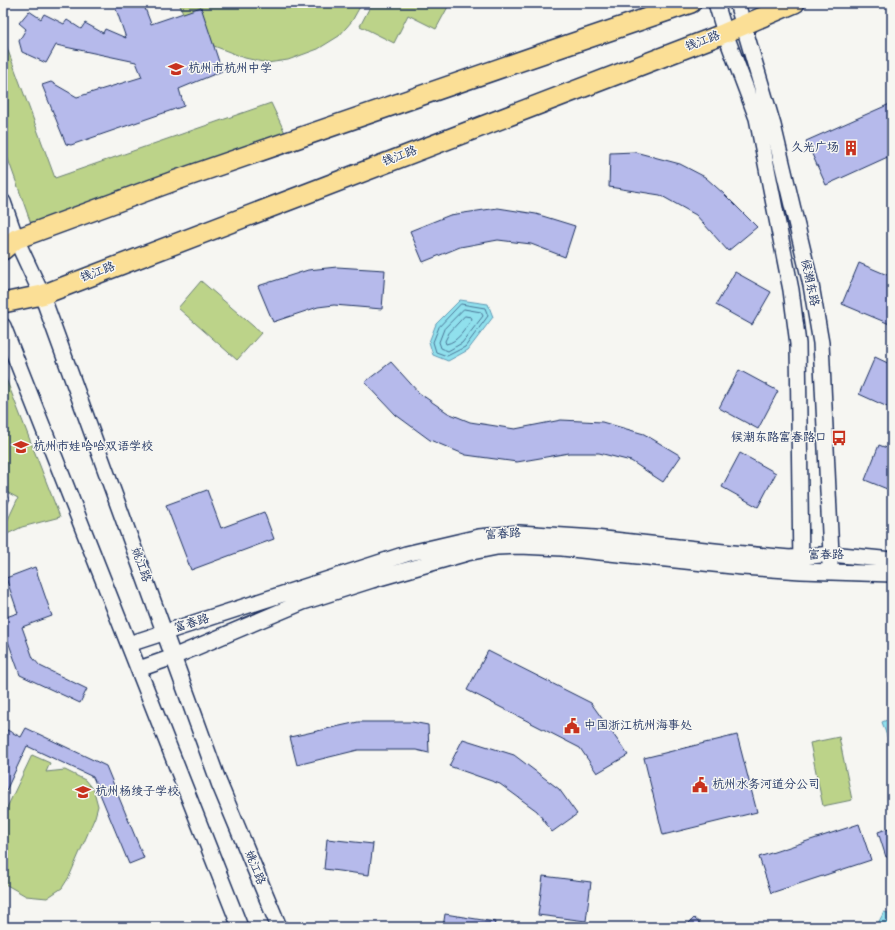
<svg xmlns="http://www.w3.org/2000/svg" width="895" height="930" viewBox="0 0 895 930" font-family="Dekko,'LXGW WenKai TC',sans-serif">
  <style>
    .green { fill: #bcd389; stroke: #6c8174 }
    .water { fill: #90e0ed; stroke: #6199b4 }
    .lines { fill: none; stroke-linecap: round; stroke-linejoin: round }
    .shore { stroke: #4a7697; stroke-width: 1 }
    .building { fill: #b6baeb; stroke: #1b2f5e }
    .minor-casing { stroke: #1b2f5e; stroke-width: 18 }
    .major-casing { stroke: #1b2f5e; stroke-width: 22 }
    .minor { stroke: #f6f6f2; stroke-width: 15 }
    .major { stroke: #fbdf96; stroke-width: 19 }
    .labels { text-anchor: middle; dominant-baseline: central; stroke-width: 3; stroke-linejoin: round; paint-order: stroke }
    .street-label { font-size: 12px; fill: #1b2f5e; stroke: #f6f6f2 }
    .poi-label { font-size: 12px; fill: #1b2f5e; stroke: #f6f6f2; text-anchor: start }
  </style>
  <rect width="100%" height="100%" fill="#f6f6f2"/>
  <filter id="ink" filterUnits="userSpaceOnUse"><feTurbulence type="fractalNoise" baseFrequency=".025" numOctaves="2"/><feDisplacementMap in="SourceGraphic" scale="8" xChannelSelector="R" yChannelSelector="G"/><feConvolveMatrix kernelMatrix="1 2 1 2 8 2 1 2 1" color-interpolation-filters="sRGB"/></filter>
  <g filter="url(#ink)">
    <path class="green" d="M179 3H362L352 21 339 36 318 49 288 60 267 63 245 58 214 46 183 13Z
      M372 3H450L436 29 408 15 394 43 360 26Z
      M3 37 55 178 271 103 287 137 34 232 3 145Z
      M201 281 261 333 237 360 178 308Z
      M3 371 60 517 22 527 3 536V530L18 498 3 490Z
      M839 737 852 800 823 806 810 743Z
      M32 755 50 763 46 772 65 770 85 780 94 791 98 806 95 817 69 877 62 888 47 898 26 896 5 884 3 882V816Z"/>
    <path class="water" d="M460 300 488 304 493 317 468 350 448 361 433 355 429 342 436 324Z
      M892 718V738L888 739 882 722Z
      M884 912 892 914V927H876Z"/>
    <g class="lines">
      <path class="shore" d="M461 304 485 308 488 316 465 347 447 356 436 352 433 342 439 327Z
        M464 309 481 312 483 316 462 343 448 351 441 348 439 342 444 329Z
        M465 316 471 317 472 319C465 329 458 342 446 344L445 341 449 333Z"/>
    </g>
    <path class="building" d="M114 3H143L151 24 201 7 222 71 179 89 184 106 71 145 66 144 42 85 51 82 77 97 142 77 136 62 56 45 46 63 22 52 19 41 26 29 19 23 29 11 41 19 44 14 64 24 67 20 81 29 85 23 103 33 105 29 126 38Z
      M892 103V155L826 185 806 141Z
      M635 152 680 164 705 177 724 194 757 227 728 251 696 215 660 195 609 187 610 153Z
      M498 208 536 214 575 226 565 257 531 244 498 240 460 247 423 262 410 231 450 215Z
      M859 263 892 277V325L842 304Z
      M337 267 385 270 382 309 334 305 318 307 273 322 258 286 308 270Z
      M735 272 771 292 752 325 716 305Z
      M875 357 892 365V409L859 394Z
      M391 362 419 393 448 413 470 422 515 429 561 420 602 422 644 434 681 456 663 482 631 461 599 453H569L517 462 466 455 430 440 396 415 365 382Z
      M739 370 778 391 758 429 719 408Z
      M879 445 892 450V491L865 480Z
      M740 453 776 473 758 507 722 487Z
      M207 490 221 528 264 512 274 539 191 570 166 505Z
      M3 495 10 499 3 512Z
      M35 567 52 616 22 627 33 658 40 666 87 689 80 703 20 675 3 627V618L18 613 6 578Z
      M488 651 591 703 628 755 597 773 580 748 467 690Z
      M358 722H412L428 725 429 753 416 750H358L297 765 290 737Z
      M3 728 21 737 26 728 106 766 144 858 129 864 93 777 27 746 3 797Z
      M737 735 757 812 663 835 644 758Z
      M463 739 514 755 559 789 577 814 552 832 537 811 500 784 449 766Z
      M859 824 871 860 771 893 759 857Z
      M892 827V856L886 857 878 832Z
      M327 839 373 844 369 875 324 869Z
      M543 876 591 882 586 921 538 915Z
      M445 914 495 922 494 927H443Z
      M694 918 704 927H685Z"/>
    <g class="lines">
      <defs>
        <path id="minor" d="M716 3 725 33 757 118 791 290 798 344 801 567
          M737 3 773 125 811 285 821 343 831 554 830 563
          M3 202 16 239 42 295 219 783 279 927
          M3 326 240 927
          M129 644 406 554 479 537 519 533 595 538 733 553 790 558 831 554 892 560
          M139 669 173 657 303 602 372 580 467 553 497 547 520 546 562 548 742 567 801 571 892 574"/>
        <path id="major" d="M3 250 16 239 174 181 547 52 691 3
          M3 303 42 295 725 33 795 3"/>
      </defs>
      <use href="#minor" class="minor-casing"/>
      <use href="#major" class="major-casing"/>
      <use href="#minor" class="minor"/>
      <use href="#major" class="major"/>
    </g>
  </g>
  <defs>
    <symbol id="school-bare" viewBox="-9 -9 18 18"><path d="M0-5L7-2L0 1L-7-2ZM-4 1L0 2.5L4 1V4Q0 6-4 4Z" fill="#c8321e" stroke="#f6f6f2" stroke-width="2.5" paint-order="stroke"/></symbol>
    <symbol id="building-bare" viewBox="-9 -9 18 18"><path d="M-4-6H4V6H1V3H-1V6H-4ZM-2.5-4.3h1.7v1.8h-1.7ZM.8-4.3h1.7v1.8H.8ZM-2.5-1h1.7V.8h-1.7ZM.8-1h1.7V.8H.8Z" fill="#c8321e" stroke="#f6f6f2" stroke-width="2.5" paint-order="stroke"/></symbol>
    <symbol id="bus-bare" viewBox="-9 -9 18 18"><path d="M-5-6H5V4H4V6H2V4H-2V6H-4V4H-5ZM-3.5-4V0h7V-4ZM-3.5 1.2v1.5H-2V1.2ZM2 1.2v1.5H3.5V1.2Z" fill="#c8321e" stroke="#f6f6f2" stroke-width="2.5" paint-order="stroke"/></symbol>
    <symbol id="civic-bare" viewBox="-9 -9 18 18"><path d="M-.6-6.5H3V-4.5H.6V-3L4-1V1h2V6H-6V1h2V-1L-.6-3ZM-1.2 2.5V6h2.4V2.5Z" fill="#c8321e" stroke="#f6f6f2" stroke-width="2.5" paint-order="stroke"/></symbol>
  </defs>
  <g fill-rule="evenodd">
    <use href="#school-bare" x="165" y="58" width="22" height="22"/>
    <use href="#building-bare" x="840" y="137" width="22" height="22"/>
    <use href="#bus-bare" x="828" y="427" width="22" height="22"/>
    <use href="#school-bare" x="10" y="436" width="22" height="22"/>
    <use href="#civic-bare" x="561" y="715" width="22" height="22"/>
    <use href="#civic-bare" x="689" y="774" width="22" height="22"/>
    <use href="#school-bare" x="72" y="781" width="22" height="22"/>
  </g>
  <g class="labels">
    <g class="street-label">
      <text transform="translate(703 42) rotate(-21)">钱江路</text>
      <text transform="translate(400 157) rotate(-21)">钱江路</text>
      <text transform="translate(98 273) rotate(-21)">钱江路</text>
      <text transform="translate(809 283) rotate(78)">候潮东路</text>
      <text transform="translate(503 535) rotate(-4)">富春路</text>
      <text transform="translate(826 556) rotate(-1)">富春路</text>
      <text transform="translate(140 565) rotate(70)">姚江路</text>
      <text transform="translate(192 624) rotate(-17)">富春路</text>
      <text transform="translate(254 868) rotate(68)">姚江路</text>
    </g>
    <g class="poi-label">
      <text x="188" y="69">杭州市杭州中学</text>
      <text x="839" y="148" text-anchor="end">久光广场</text>
      <text x="827" y="438" text-anchor="end">候潮东路富春路口</text>
      <text x="33" y="447">杭州市娃哈哈双语学校</text>
      <text x="584" y="726">中国浙江杭州海事处</text>
      <text x="712" y="785">杭州水务河道分公司</text>
      <text x="95" y="792">杭州杨绫子学校</text>
    </g>
  </g>
  <rect width="895" height="930" fill="none" stroke="#f6f6f2" stroke-width="16"/>
  <rect x="8" y="8" width="879" height="914" fill="none" stroke="#1b2f5e" stroke-width="1.5" filter="url(#ink)"/>
</svg>
